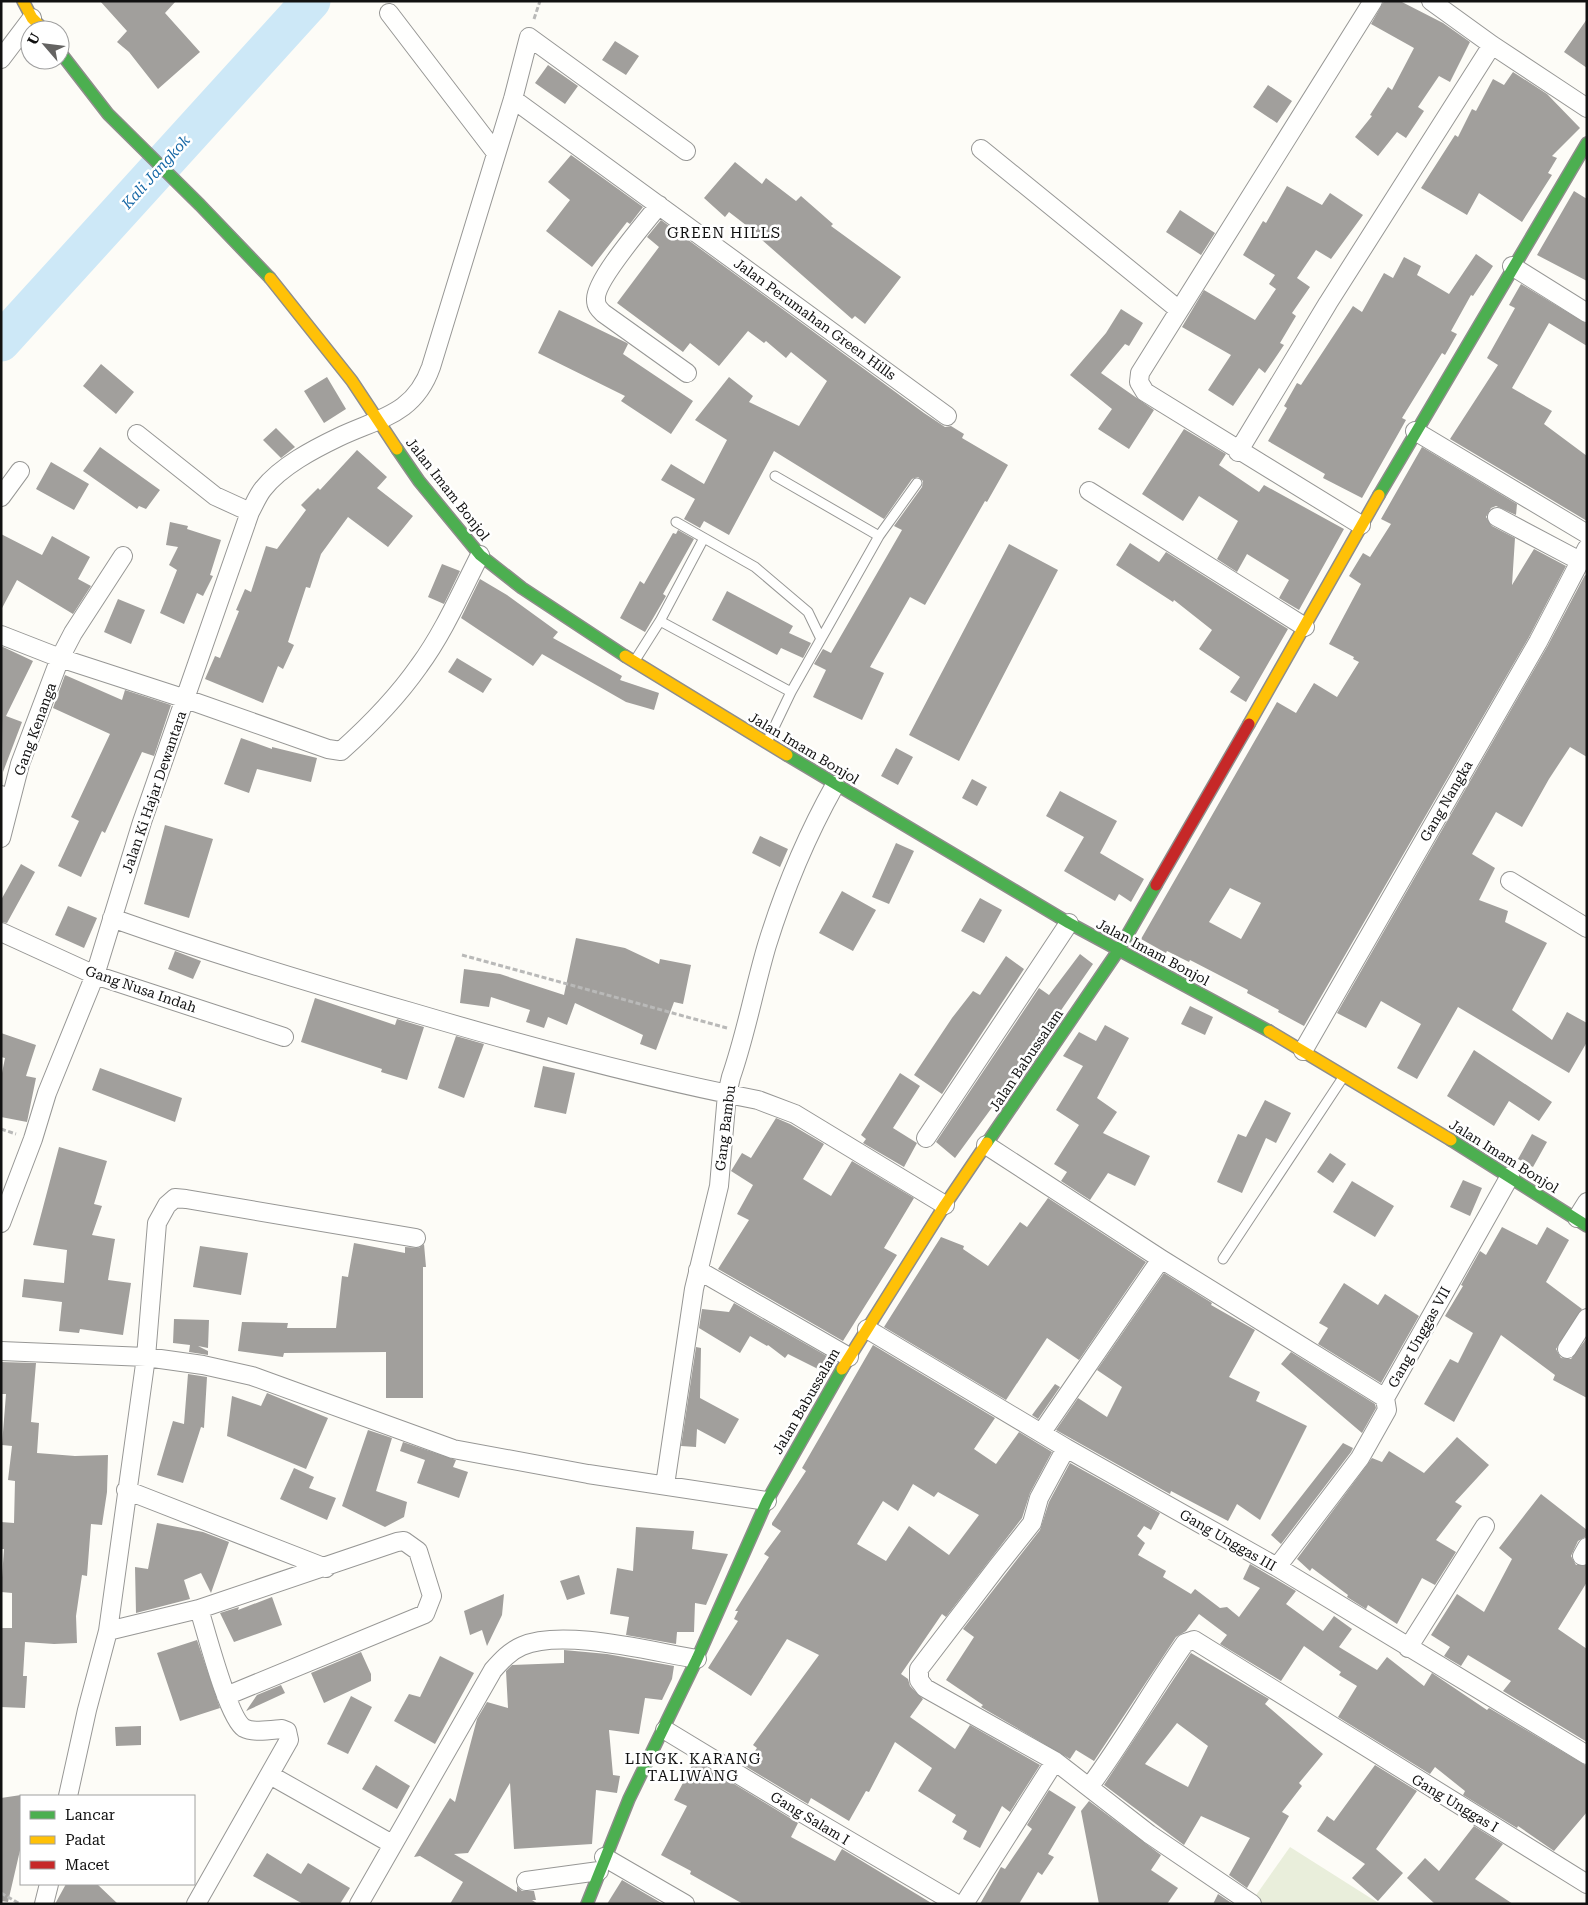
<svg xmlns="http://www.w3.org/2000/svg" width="1588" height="1905" viewBox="0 0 1588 1905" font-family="'Roboto Serif',serif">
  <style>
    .cemetery { fill: #e9eedb }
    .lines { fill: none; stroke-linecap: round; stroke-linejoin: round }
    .river { stroke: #cde8f7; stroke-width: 39 }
    .building { fill: #a19f9c; fill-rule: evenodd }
    .lane-casing { stroke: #979795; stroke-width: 11 }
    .street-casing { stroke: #979795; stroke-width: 20 }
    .fast-casing { stroke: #8e8d8b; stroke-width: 14 }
    .slow-casing { stroke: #8e8d8b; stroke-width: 14 }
    .jam-casing { stroke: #8e8d8b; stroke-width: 14 }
    .path { stroke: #b9b9b8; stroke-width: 3; stroke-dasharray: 5 2.5; stroke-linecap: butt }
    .lane { stroke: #fffffe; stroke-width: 9 }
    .street { stroke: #fffffe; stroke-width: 18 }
    .fast { stroke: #4caf50; stroke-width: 11 }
    .slow { stroke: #ffc107; stroke-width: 11 }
    .jam { stroke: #c62828; stroke-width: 11 }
    .labels { text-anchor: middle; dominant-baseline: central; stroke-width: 5; stroke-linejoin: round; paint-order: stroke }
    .street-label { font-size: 14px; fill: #111; stroke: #fff }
    .water-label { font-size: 15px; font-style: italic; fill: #1768a6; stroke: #fff }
    .neighbourhood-label { font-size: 15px; letter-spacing: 1px; fill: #111; stroke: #fff }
  </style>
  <rect width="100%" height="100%" fill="#fdfcf7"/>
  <path class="cemetery" d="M1290 1847 1380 1904H1264L1254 1898Z"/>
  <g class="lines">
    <path class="river" d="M1 342 311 1"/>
  </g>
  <path class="building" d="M100 1H176L165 13 200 52 158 89 129 52 117 42 127 31Z
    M1384 1H1400L1443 23 1470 42 1450 82 1439 76 1418 107 1424 111 1406 138 1397 132 1378 156 1355 137 1372 116 1370 115 1388 87 1392 90 1414 48 1371 24Z
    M1587 19V68L1564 52Z
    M615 41 639 56 626 75 602 60Z
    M548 65 578 86 565 104 535 83Z
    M1513 72 1547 94 1580 128 1552 156 1557 158 1548 173 1552 175 1522 222 1479 193 1467 215 1421 188 1455 135 1458 137 1472 109 1476 111 1493 79 1504 85Z
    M1268 85 1292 101 1277 123 1253 107Z
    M571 155 643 207 630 224 627 222 592 267 546 231 570 200 548 182Z
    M735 162 762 184 766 178 796 201 801 196 833 224 831 226 901 277 865 324 855 316 852 319 762 240 764 239 729 212 725 217 704 198Z
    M1287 186 1322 205 1330 193 1363 215 1331 259 1316 250 1297 278 1310 287 1292 313 1296 316 1280 343 1284 345 1265 373 1259 368 1233 406 1208 390 1231 355 1182 327 1204 290 1255 320 1276 289 1269 284 1275 275 1243 255 1263 221 1266 223Z
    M1574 191 1587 199V281L1537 255Z
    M1180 210 1215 233 1201 255 1166 232Z
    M661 220 924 413 945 427 951 426 964 434 962 438 1008 465 987 502 985 501 925 605 910 597 870 667 884 673 862 720 813 697 826 670 814 664 823 649 831 653 902 530 894 526 922 487 923 481 918 477 912 479 884 519 774 451 729 535 704 521 700 528 684 519 695 499 661 480 671 464 704 484 727 440 695 420 729 377 753 396 749 402 799 426 827 381 791 352 786 358 766 341 764 343 748 331 719 366 690 343 683 352 617 303 659 247 647 237Z
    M1476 254 1493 266 1473 296 1471 295 1451 331 1457 334 1445 355 1442 353 1402 418 1406 420 1362 498 1323 478 1325 474 1268 441 1287 408 1284 406 1297 383 1301 385 1353 306 1362 312 1384 273 1393 278 1404 257 1421 266 1417 275 1449 294Z
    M1521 284 1587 324V346L1549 323 1512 388 1552 411 1544 424 1587 456V521L1450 439 1498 365 1487 358 1515 308 1509 305Z
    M1121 309 1143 323 1129 346 1125 344 1101 373 1154 410 1129 449 1098 429 1112 409 1070 375 1106 333Z
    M559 310 627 343 628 344 623 354 693 401 671 434 621 401 625 396 538 353Z
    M101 364 134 392 116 414 83 386Z
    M327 377 346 409 324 423 304 391Z
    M276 428 295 447 281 458 263 440Z
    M1184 429 1226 454 1219 465 1259 492 1264 485 1344 529 1299 610 1279 598 1289 580 1247 554 1237 572 1217 559 1238 521 1199 496 1183 521 1142 494Z
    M100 447 160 490 146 509 139 506 137 509 83 471Z
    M1422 447 1517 504 1516 515 1496 506 1491 508 1486 517 1492 526 1515 538 1512 585 1534 549 1566 566 1529 637 1304 1026 1278 1012 1279 1010 1247 993 1248 990 1190 960 1189 962 1167 951 1166 953 1141 939 1277 702 1296 713 1314 683 1337 697 1359 662 1353 659 1354 657 1329 644 1361 584 1349 576 1363 553 1370 557 1391 524 1381 519ZM1230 888 1261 903 1241 939 1209 922Z
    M357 450 387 477 377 488 413 516 388 547 348 517 321 554 310 588 306 587 288 642 294 645 283 669 278 666 263 703 205 679 215 656 220 658 239 611 236 610 245 589 251 592 266 546 277 549 306 510 301 505 318 488 320 490Z
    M51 462 89 484 74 510 36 489Z
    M170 522 188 526 187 529 221 540 210 575 213 576 203 596 197 593 184 624 160 613 177 570 169 565 178 547 166 545Z
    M678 530 694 539 663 594 666 596 645 632 620 618 640 581 644 584 673 533 676 534Z
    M1 534 42 555 52 536 90 557 78 579 91 586 73 614 17 580 1 610Z
    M1130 543 1159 562 1166 552 1288 629 1246 702 1230 692 1240 677 1199 649 1212 630 1174 600 1173 602 1116 565Z
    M1009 544 1058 570 959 761 909 735Z
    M442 564 460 571 444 604 428 597Z
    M1585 575 1587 576V757L1570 747 1549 779 1522 827 1496 812 1472 854 1495 868 1479 900 1508 911 1505 922 1547 943 1512 1010 1552 1040 1567 1012 1587 1023V1042L1569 1073 1458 1007 1417 1079 1397 1068 1421 1024 1381 1001 1366 1028 1337 1013 1547 647Z
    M480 579 507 595 558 632 553 638 622 676 620 680 659 693 654 710 626 702 542 654 533 666 461 618Z
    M727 591 793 626 789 633 811 643 803 658 781 648 777 655 712 620Z
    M118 599 145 610 131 644 104 632Z
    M1 646 33 661 6 716 22 722 3 772Z
    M457 658 492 679 483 693 448 672Z
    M65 675 122 700 125 690 171 705 154 756 142 752 105 833 102 831 81 877 58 866 79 821 71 817 110 734 53 708Z
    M241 738 272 749V747L317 758 311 782 257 769 249 793 224 784Z
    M896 748 913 757 898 785 881 776Z
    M972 779 987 787 977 806 962 798Z
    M1060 791 1117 821 1100 853 1144 879 1131 902 1119 894 1115 901 1064 871 1084 837 1046 816Z
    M165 825 213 839 189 918 144 904Z
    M760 836 788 849 780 867 752 853Z
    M896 843 914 851 889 904 872 897Z
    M21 864 35 872 7 923 1 922V900Z
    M842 891 876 910 853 951 819 933Z
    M980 898 1002 910 984 943 961 931Z
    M68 906 97 918 84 948 55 935Z
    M576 938 625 948 659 964 660 959 691 965 683 1004 674 1002 656 1050 640 1044 643 1035 575 1003 567 1025 548 1017 544 1028 526 1022 530 1010 491 997 489 1007 460 1003 464 969 500 974 564 995Z
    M175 951 201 961 193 979 168 969Z
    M1080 954 1093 964 1026 1061 955 1158 936 1142 1039 988 1049 995Z
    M1006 956 1024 969 942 1094 914 1075 952 1018 973 991 980 995Z
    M315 998 395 1025 397 1019 424 1027 407 1080 381 1072 382 1069 301 1042Z
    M1190 1006 1213 1017 1205 1035 1181 1024Z
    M1105 1025 1129 1038 1097 1098 1117 1112 1103 1133 1150 1156 1135 1186 1108 1173 1090 1200 1061 1181 1067 1172 1054 1164 1079 1125 1056 1110 1083 1066 1063 1056 1079 1032 1096 1041Z
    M1 1033 36 1045 26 1076 36 1078 27 1122 1 1117V1078L5 1058 1 1057Z
    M456 1036 484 1044 464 1098 438 1088Z
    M1474 1050 1552 1102 1539 1121 1509 1101 1494 1126 1447 1096Z
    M543 1066 575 1073 566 1114 534 1107Z
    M100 1068 182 1098 175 1122 92 1090Z
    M900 1073 920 1086 893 1128 917 1143 904 1167 863 1143 866 1139 861 1135Z
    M1265 1100 1291 1113 1276 1143 1266 1138 1242 1193 1217 1182 1238 1134 1246 1137Z
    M776 1118 790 1124 824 1144 803 1179 831 1196 852 1161 914 1198 884 1248 897 1255 843 1341 718 1269 749 1220 737 1214 753 1185 731 1171 742 1153 751 1158Z
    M1532 1134 1547 1142 1533 1167 1518 1159Z
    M59 1147 107 1161 94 1204 102 1206 92 1235 115 1239 108 1280 131 1283 123 1335 80 1329 79 1333 59 1331 62 1302 22 1297 24 1279 64 1283 67 1250 33 1245Z
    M1330 1153 1346 1164 1333 1183 1317 1172Z
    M1463 1180 1482 1188 1470 1216 1450 1207Z
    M1352 1181 1394 1206 1375 1237 1333 1212Z
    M1048 1198 1146 1262 1079 1360 1047 1338 1006 1400 884 1327 941 1237 964 1246 963 1249 988 1266 1020 1222 1027 1227Z
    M1502 1227 1537 1245 1547 1227 1569 1240 1546 1282 1582 1309 1556 1349 1561 1358 1571 1359 1587 1338V1398L1553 1380 1555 1375 1501 1335 1454 1422 1424 1404 1450 1359 1458 1363 1473 1333 1445 1316 1463 1286 1461 1285 1480 1251 1486 1255Z
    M354 1243 405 1253V1247L419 1248 424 1244 426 1267H423V1398H386V1352L284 1353 283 1357 238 1351 242 1322 288 1323 287 1328H336L342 1276 348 1277Z
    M200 1246 248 1253 241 1295 193 1287Z
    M1164 1273 1212 1303 1211 1305 1255 1330 1229 1377 1260 1392 1256 1401 1307 1426 1260 1520 1237 1504 1228 1521 1171 1491 1170 1494 1056 1430 1078 1398 1107 1417 1122 1387 1097 1370Z
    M1344 1283 1378 1305 1385 1294 1419 1316 1381 1383 1318 1344 1328 1328 1319 1323Z
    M734 1303 832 1359 824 1372 788 1354 785 1358 768 1345 767 1346 750 1336 740 1353 699 1328 702 1309 729 1312Z
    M174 1319 209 1320 208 1348 198 1346 208 1351V1355L189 1352 190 1345 173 1343Z
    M873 1345 995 1418 974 1449 996 1464 1019 1432 1052 1452 1030 1493 1022 1518 946 1617 942 1614 901 1674 908 1679 910 1686 923 1699 910 1717 955 1749 970 1725 1040 1765 1010 1812 1002 1806 980 1848 963 1839 967 1831 952 1822 956 1815 918 1791 932 1768 895 1742 869 1792 866 1791 849 1821 811 1798 808 1804 745 1766 757 1748 753 1745 819 1655 787 1639 751 1696 708 1668 738 1621 734 1619 738 1611H735L769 1557 764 1554 781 1531 772 1525V1523L806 1471 802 1468ZM913 1484 934 1497 938 1492 979 1515 949 1555 909 1526 886 1561 857 1544 883 1501 898 1511Z
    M696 1347 701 1348 700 1398 739 1419 725 1444 697 1429 696 1447 681 1446Z
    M1291 1352 1375 1404 1376 1408 1362 1433 1281 1364Z
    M1 1362 36 1363 31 1422 39 1423 37 1453 75 1456 108 1455 107 1492 102 1525 91 1524 87 1576 82 1575 76 1616 77 1643 54 1644 25 1642 23 1676H27L25 1708 1 1707V1628H12V1593L1 1592 4 1549H1V1522L14 1523 15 1481 8 1480 12 1446 2 1445 6 1394H1Z
    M188 1374 207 1377 204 1428 201 1427 183 1483 157 1475 173 1421 184 1424Z
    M1055 1384 1060 1387 1038 1419 1032 1415Z
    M267 1393 328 1418 306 1469 227 1436 232 1396 261 1406Z
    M368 1430 392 1438 376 1491 407 1502 404 1517 385 1527 342 1506Z
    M1457 1437 1489 1465 1455 1502 1462 1506 1436 1540 1456 1552 1435 1585 1422 1578 1397 1624 1368 1605 1366 1609 1347 1597 1348 1595 1312 1568 1310 1571 1297 1559 1372 1458 1382 1462 1389 1451 1424 1473Z
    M403 1442 456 1460 453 1467 468 1472 459 1498 417 1483 425 1460 400 1451Z
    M1343 1443 1353 1448 1351 1452 1281 1544 1271 1535Z
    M1070 1463 1160 1513 1151 1530 1144 1526 1137 1536 1145 1543 1138 1555 1166 1571 1163 1577 1191 1594 1195 1589 1220 1608 1227 1607 1239 1617 1260 1588 1243 1579 1250 1564 1296 1591 1286 1604 1323 1631 1334 1616 1352 1629 1339 1647 1377 1670 1387 1657 1424 1686 1432 1673 1487 1710 1489 1708 1587 1766V1812L1554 1851 1518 1826 1517 1828 1463 1795 1465 1791 1435 1767 1430 1774 1338 1717 1357 1686 1339 1675 1341 1672 1304 1646 1281 1681 1220 1644 1227 1635 1199 1614 1186 1631 1176 1637 1094 1761 1076 1750 1070 1759 981 1707 983 1705 946 1680 974 1637 963 1629 1040 1530 1049 1502Z
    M294 1468 314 1477 309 1488 336 1498 327 1520 280 1499Z
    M1541 1494 1587 1530V1536L1578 1541 1571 1556 1576 1565H1587V1582L1558 1629 1587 1649V1742L1503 1691 1511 1681 1468 1655 1461 1666 1444 1656 1450 1647 1431 1635 1457 1594 1484 1612 1512 1559 1499 1548Z
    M157 1523 203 1532 229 1542 211 1593 201 1573 184 1580 190 1599 136 1613 135 1567 148 1569Z
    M636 1527 694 1531 692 1549 728 1554 706 1605 695 1603 694 1632H677L676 1644 626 1635 629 1617 610 1614 617 1568 633 1571Z
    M579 1575 585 1594 567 1600 560 1581Z
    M504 1594 502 1615 487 1646 482 1630 470 1635 464 1611Z
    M272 1597 282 1625 234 1642 220 1613 239 1607 238 1610Z
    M197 1640 220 1708 180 1721 157 1653Z
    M564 1650 607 1654 674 1666 672 1679 662 1700 645 1698 639 1734 609 1730 613 1775 620 1776 617 1793 596 1790 592 1844 514 1849 510 1783 468 1853 454 1854 517 1892V1886L522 1891H534L536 1900H532L538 1904H450L463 1882 420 1856 414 1857 450 1798 455 1802 477 1719 487 1702 508 1708 506 1671 512 1665 564 1663Z
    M361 1652 371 1674V1681L324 1703 311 1673Z
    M1191 1653 1269 1699 1265 1704 1323 1754 1299 1783 1302 1786 1282 1812 1289 1816 1247 1888 1229 1875 1250 1838 1201 1816 1184 1845 1104 1785ZM1177 1723 1208 1746 1188 1787 1145 1764Z
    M440 1656 474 1673 435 1744 394 1721 409 1694 420 1697Z
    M281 1685 285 1693 246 1711 257 1695Z
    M351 1696 372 1707 348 1754 327 1744Z
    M141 1726V1745L116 1746 115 1727Z
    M695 1760 798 1823 791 1837 835 1861 842 1849 933 1904H743L690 1874 691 1871 661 1855 687 1806 674 1800Z
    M376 1765 410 1786 397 1809 362 1789Z
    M1375 1765 1417 1791 1376 1849 1403 1873 1378 1901 1352 1878 1365 1864 1317 1831 1327 1816 1334 1821Z
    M1049 1790 1076 1807 1048 1854 1054 1857 1042 1875 1038 1872 1019 1904H980L1001 1867 1005 1869 1032 1829 1027 1825Z
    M21 1795V1846L8 1902 1 1901V1798Z
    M1089 1801 1161 1855 1151 1870 1178 1888 1167 1904H1099L1081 1811Z
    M1474 1826 1503 1844 1475 1879 1513 1904H1435L1407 1878 1425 1858 1439 1871Z
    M267 1853 301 1874 308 1863 350 1888 340 1904H303L253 1876Z
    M622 1880 663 1904H607Z
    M66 1884H97L118 1904H55Z
    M1218 1894 1233 1904H1213Z"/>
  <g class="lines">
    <defs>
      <path id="lane" d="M676 522 755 567 808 612 821 639
        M879 536 917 483
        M660 621 791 692
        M634 662 660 621 704 538
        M767 742 791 692 879 536 775 476
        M1223 1259 1344 1076"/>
      <path id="street" d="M1431 1 1492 45 1587 108
        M389 13 496 153
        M1 59 32 18
        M513 99 947 416
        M981 149 1179 310
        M659 205C645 223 594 281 596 300 596 306 599 309 603 313L687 373
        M1512 266 1587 313
        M1415 431 1587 534
        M137 434 215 496 250 512
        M1238 452 1328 303 1492 45
        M1089 491 1305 627
        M1 497 20 471
        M1497 517 1580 561
        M1361 525 1145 392 1139 382 1140 373 1373 1
        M1 635 60 658 186 699 328 749 341 751C369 726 398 696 419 666 444 632 461 592 480 555
        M1 795 11 799 1 838
        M11 799 20 764 60 658 73 633 123 556
        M1510 881 1587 928
        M112 918C210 953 310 983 411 1012 526 1046 640 1077 758 1100L795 1114 945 1205
        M1 932 95 975 284 1037
        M1303 1051 1538 642 1587 548
        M926 1138 1069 923
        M986 1145 1161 1259 1385 1398
        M1577 1218 1587 1202
        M1 1223 33 1139 47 1093 95 975 142 822 250 512C254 505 258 495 263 489 281 466 314 449 339 437 379 418 414 415 431 367L513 99 529 37 686 151
        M698 1270 849 1357
        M867 1329 1066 1448 1277 1567 1587 1755
        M1567 1349 1587 1318
        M1 1351 146 1357 203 1365 252 1376 453 1449 588 1474 767 1501
        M1042 1432 1161 1259
        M1066 1448 1039 1498 1032 1523 997 1567 919 1669V1680L925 1688 1055 1761 1149 1834 1252 1904
        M665 1485 694 1289 719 1186 727 1094 731 1077C746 1034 754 989 767 945 784 890 807 835 835 785
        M126 1490 326 1568
        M1582 1556 1587 1547
        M1277 1567 1360 1458 1387 1410 1385 1398 1510 1176
        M108 1631 199 1609 397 1542 404 1541 418 1551 432 1596 425 1614 226 1696
        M1408 1648 1485 1526
        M665 1730 792 1807 957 1904
        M270 1775 392 1844
        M1090 1786C1124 1740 1152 1690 1185 1643L1194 1640 1587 1884
        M68 1796 87 1710 108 1631 146 1357 157 1223 167 1205 175 1198 186 1199 416 1238
        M604 1857 685 1904
        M526 1881 599 1871
        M44 1904 49 1884
        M196 1904 289 1740 287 1731 282 1729C271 1730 253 1733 244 1728 228 1718 206 1631 199 1609
        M359 1904 493 1670C501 1661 510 1651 522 1646 563 1628 653 1652 697 1659
        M964 1904 1055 1761"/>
      <path id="fast" d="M60 52 108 114 200 205 270 278
        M397 449 419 481 480 555 522 588 625 656
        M1379 495 1587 143
        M787 755 1069 923 1269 1031
        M1451 1140 1587 1226
        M987 1143 1118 951 1156 885
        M587 1904 629 1799 697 1659 767 1501 842 1369"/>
      <path id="slow" d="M23 1 32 18 44 30
        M270 278 352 381 397 449
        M625 656 787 755
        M1249 724 1379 495
        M1269 1031 1451 1140
        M842 1369 945 1205 987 1143"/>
      <path id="jam" d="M1156 885 1249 724"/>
    </defs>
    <use href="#lane" class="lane-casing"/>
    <use href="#street" class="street-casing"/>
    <use href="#fast" class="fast-casing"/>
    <use href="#slow" class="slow-casing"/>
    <use href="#jam" class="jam-casing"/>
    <path class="path" d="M534 19 540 1
      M462 955 727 1028
      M1 1129 16 1134
      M1 1893 20 1904"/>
    <use href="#lane" class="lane"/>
    <use href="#street" class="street"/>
    <use href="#fast" class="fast"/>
    <use href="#slow" class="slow"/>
    <use href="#jam" class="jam"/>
  </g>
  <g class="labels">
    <g class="street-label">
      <text transform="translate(815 319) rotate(36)">Jalan Perumahan Green Hills</text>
      <text transform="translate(448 489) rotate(52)">Jalan Imam Bonjol</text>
      <text transform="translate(35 729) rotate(-70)">Gang Kenanga</text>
      <text transform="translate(804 748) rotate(31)">Jalan Imam Bonjol</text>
      <text transform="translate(154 792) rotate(-71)">Jalan Ki Hajar Dewantara</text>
      <text transform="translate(1446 801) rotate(-60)">Gang Nangka</text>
      <text transform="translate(1153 952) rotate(28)">Jalan Imam Bonjol</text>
      <text transform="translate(141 989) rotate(19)">Gang Nusa Indah</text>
      <text transform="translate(1026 1060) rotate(-56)">Jalan Babussalam</text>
      <text transform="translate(725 1128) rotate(-83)">Gang Bambu</text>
      <text transform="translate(1504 1156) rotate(32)">Jalan Imam Bonjol</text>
      <text transform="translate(1419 1337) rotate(-61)">Gang Unggas VII</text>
      <text transform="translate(806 1401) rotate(-60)">Jalan Babussalam</text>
      <text transform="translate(1228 1540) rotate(30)">Gang Unggas III</text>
      <text transform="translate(1455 1803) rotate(31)">Gang Unggas I</text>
      <text transform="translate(810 1818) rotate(31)">Gang Salam I</text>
    </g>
    <g class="water-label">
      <text transform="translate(156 172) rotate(-48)">Kali Jangkok</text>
    </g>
    <g class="neighbourhood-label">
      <text x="724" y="233">GREEN HILLS</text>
      <text x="693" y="1759">LINGK. KARANG<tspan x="693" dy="17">TALIWANG</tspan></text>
    </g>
  </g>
  <rect width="1588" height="1905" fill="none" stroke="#111111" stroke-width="5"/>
  <rect x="20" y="1795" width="175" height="90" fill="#ffffff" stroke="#a0a0a0"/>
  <rect x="30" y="1811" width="25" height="8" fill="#4caf50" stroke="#a0a0a0"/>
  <text x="65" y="1820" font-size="15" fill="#111111">Lancar</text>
  <rect x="30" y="1836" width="25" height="8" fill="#ffc107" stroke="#a0a0a0"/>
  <text x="65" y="1845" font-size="15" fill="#111111">Padat</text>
  <rect x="30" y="1861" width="25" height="8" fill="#c62828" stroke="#a0a0a0"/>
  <text x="65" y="1870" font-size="15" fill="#111111">Macet</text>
  <g transform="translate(45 45) rotate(298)"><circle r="24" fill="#ffffff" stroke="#a0a0a0"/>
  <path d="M0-4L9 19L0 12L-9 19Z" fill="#646362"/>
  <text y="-8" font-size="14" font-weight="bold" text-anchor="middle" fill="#111111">U</text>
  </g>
</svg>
